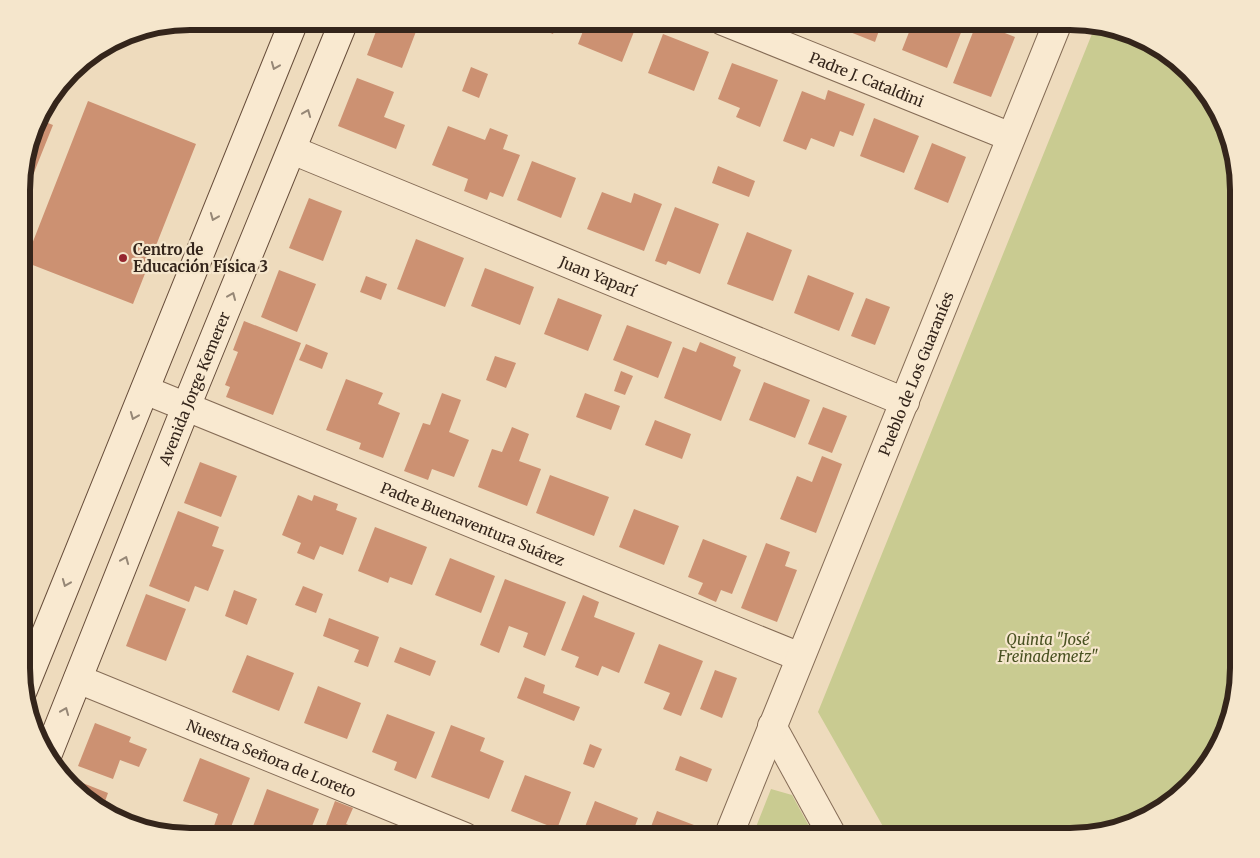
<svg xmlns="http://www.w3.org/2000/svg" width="1260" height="858" viewBox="0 0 1260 858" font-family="Merriweather,serif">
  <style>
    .green { fill: #c9cb91 }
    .building { fill: #cc9172 }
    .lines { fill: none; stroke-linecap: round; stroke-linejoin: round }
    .minor-casing { stroke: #856c56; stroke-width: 30 }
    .secondary-casing { stroke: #674d3a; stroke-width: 30 }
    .minor { stroke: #f9e9d0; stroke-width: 28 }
    .secondary { stroke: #f9e9d0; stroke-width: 28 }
    .oneway { stroke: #968776 }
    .poi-dot { fill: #95262f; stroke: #f5e6cc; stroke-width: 2 }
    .labels { text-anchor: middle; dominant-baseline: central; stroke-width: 4.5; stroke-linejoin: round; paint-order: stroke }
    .street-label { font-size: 15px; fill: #34251b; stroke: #f5e6cc }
    .poi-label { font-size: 15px; font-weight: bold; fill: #34251b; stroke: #f5e6cc; text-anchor: start }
    .park-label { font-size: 15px; font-style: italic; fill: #495121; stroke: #f5e6cc }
    .rim { fill: none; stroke: #34251b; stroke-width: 6 }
  </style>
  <rect width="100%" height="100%" fill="#eedbbd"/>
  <path class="green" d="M1096 24 1125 30 1173 56 1216 106 1238 179V679L1230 723 1204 771 1145 819 1071 837H889L818 712Z
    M771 789 792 795 815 837H752Z"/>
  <path class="building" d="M380 21H420L402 68 367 55Z
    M520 21H558L553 34Z
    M587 21H630L637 24 622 62 578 44Z
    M802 21H819L817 28Z
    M831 21 841 22H882L875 42 830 24Z
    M913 22H942L962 30 947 68 902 50Z
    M977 22 1015 37 991 97 953 83Z
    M663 34 709 52 694 91 648 73Z
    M732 63 778 80 760 127 736 117 740 108 718 99Z
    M471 67 488 74 479 98 462 91Z
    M357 78 394 92 384 117 405 125 396 149 338 126Z
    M828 90 865 104 853 136 840 131 834 147 811 138 806 150 783 141 802 91 825 100Z
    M88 101 196 144 133 304 25 262Z
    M874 118 919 136 904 173 860 156Z
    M38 119 53 125 23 200V168Z
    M448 126 485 140 490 128 508 135 503 149 520 155 503 197 490 192 487 200 464 191 468 179 432 165Z
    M932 143 966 157 948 203 914 189Z
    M532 161 576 178 561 218 517 200Z
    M718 166 755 181 749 197 712 183Z
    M602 192 631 203 634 193 662 204 644 251 587 229Z
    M309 198 342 211 323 261 289 248Z
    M675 207 719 224 700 274 668 261 666 265 655 261Z
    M747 232 792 250 773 301 727 284Z
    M416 239 464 258 445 307 397 289Z
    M485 268 534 287 520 325 471 306Z
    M279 270 316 284 297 332 261 317Z
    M808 275 854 293 839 331 794 313Z
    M366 276 387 284 381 300 360 292Z
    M558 298 602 315 588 351 544 334Z
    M866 298 890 307 875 345 851 336Z
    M244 321 301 343 273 415 226 397 230 387 225 385 238 352 233 350Z
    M627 325 672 342 658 378 613 360Z
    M700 342 736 357 733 366 741 370 721 421 664 398 683 347 696 352Z
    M306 344 328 353 322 369 299 360Z
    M495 356 516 363 506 388 486 380Z
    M621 371 633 376 625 395 614 391Z
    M346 379 383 393 378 404 400 413 383 458 359 449 361 443 326 430Z
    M764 382 810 400 795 438 749 420Z
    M442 393 461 400 449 432 469 440 454 477 432 469 428 480 404 471 423 423 430 425Z
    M585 393 620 406 611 430 576 417Z
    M823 407 847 416 832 453 808 444Z
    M655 420 691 434 682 459 645 445Z
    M512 427 529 434 519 461 541 469 527 506 478 487 492 449 502 452Z
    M822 456 842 464 816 533 780 519 797 476 812 482Z
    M200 462 237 476 221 517 184 503Z
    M550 475 609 497 594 536 536 513Z
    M298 495 312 501 314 495 338 504 336 510 357 518 343 555 320 546 314 560 297 553 301 543 282 535Z
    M634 509 679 526 664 565 619 547Z
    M178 511 219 527 212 546 224 550 208 591 195 586 189 602 149 586Z
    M375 527 427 547 412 585 390 577 388 583 358 571Z
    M703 539 747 556 732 594 721 590 716 602 698 594 703 583 688 577Z
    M766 543 790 552 785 566 797 570 777 622 741 608Z
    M450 558 495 576 481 613 435 595Z
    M505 579 566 602 545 656 523 647 528 633 509 626 499 653 480 645Z
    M303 586 323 594 316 613 295 605Z
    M234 590 257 599 247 625 225 616Z
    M146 594 186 609 166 661 126 646Z
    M583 595 599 602 594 617 635 633 619 673 602 666 598 676 575 667 579 657 561 650Z
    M329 618 379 637 368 667 354 662 359 650 323 636Z
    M659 644 703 661 681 716 663 709 670 693 644 683Z
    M400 647 436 661 430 676 394 662Z
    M247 655 294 673 279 711 232 692Z
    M715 670 737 678 722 718 700 709Z
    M525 677 545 685 543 693 580 707 574 721 517 698Z
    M318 686 361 703 347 739 304 723Z
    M387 714 435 732 416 779 394 770 397 762 372 752Z
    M95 723 131 737 129 742 147 749 139 767 120 760 113 779 78 766Z
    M451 725 485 738 480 751 504 761 489 799 431 777Z
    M590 744 602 749 594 768 583 764Z
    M680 756 712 769 707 782 675 770Z
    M200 758 250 778 229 832 214 826 218 814 183 801Z
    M525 775 571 792 557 829 511 811Z
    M70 778 108 793 102 810 87 802 69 781Z
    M267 789 319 809 308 836H272L252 829Z
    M335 801 353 808 346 824 377 836H322Z
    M595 801 638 818 631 837H581Z
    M657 811 694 825 690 837H647Z"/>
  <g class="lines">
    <defs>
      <g id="minor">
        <path id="s1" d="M723 21 1011 137"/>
        <path id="s2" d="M292 150 905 402"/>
        <path id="s3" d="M145 390 800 657"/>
        <path id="s4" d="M78 679 465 837"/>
        <path d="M772 726 833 837"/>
        <path id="s5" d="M728 837 1058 22"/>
      </g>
      <g id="secondary">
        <path d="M23 690 294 21"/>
        <path id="s6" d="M47 756 186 407 344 21"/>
      </g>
    </defs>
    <use href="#minor" class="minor-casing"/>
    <use href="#secondary" class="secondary-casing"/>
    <use href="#minor" class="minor"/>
    <use href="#secondary" class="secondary"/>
  </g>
  <defs><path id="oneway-chevron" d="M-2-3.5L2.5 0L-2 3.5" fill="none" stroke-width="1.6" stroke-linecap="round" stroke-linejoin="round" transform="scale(1.25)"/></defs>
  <g class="oneway">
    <use href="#oneway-chevron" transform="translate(275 66) rotate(112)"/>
    <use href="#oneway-chevron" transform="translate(307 113) rotate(-68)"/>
    <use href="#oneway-chevron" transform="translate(214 217) rotate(112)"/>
    <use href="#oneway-chevron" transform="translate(232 296) rotate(-67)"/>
    <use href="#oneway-chevron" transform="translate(134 416) rotate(112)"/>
    <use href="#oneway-chevron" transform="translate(125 560) rotate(-68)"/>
    <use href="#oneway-chevron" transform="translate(66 583) rotate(112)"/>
    <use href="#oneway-chevron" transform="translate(65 711) rotate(-68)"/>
  </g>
  <circle class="poi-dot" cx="123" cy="258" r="5"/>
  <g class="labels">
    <g class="street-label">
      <text stroke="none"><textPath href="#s1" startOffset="155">Padre J. Cataldini</textPath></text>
      <text stroke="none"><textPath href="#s2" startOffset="331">Juan Yaparí</textPath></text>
      <text stroke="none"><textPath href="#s5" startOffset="500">Pueblo de Los Guaraníes</textPath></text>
      <text stroke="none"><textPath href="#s6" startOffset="396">Avenida Jorge Kemerer</textPath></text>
      <text stroke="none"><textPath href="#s3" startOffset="354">Padre Buenaventura Suárez</textPath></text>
      <text stroke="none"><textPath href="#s4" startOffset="209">Nuestra Señora de Loreto</textPath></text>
    </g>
    <g class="poi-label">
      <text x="133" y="249">Centro de<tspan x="133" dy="17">Educación Física 3</tspan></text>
    </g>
    <g class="park-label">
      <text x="1048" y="639">Quinta "José<tspan x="1048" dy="17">Freinademetz"</tspan></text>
    </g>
  </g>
  <path d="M0 0H1260V858H0ZM190 30H1070A160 160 0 0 1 1230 190V668A160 160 0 0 1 1070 828H190A160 160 0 0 1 30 668V190A160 160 0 0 1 190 30Z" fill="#f5e6cc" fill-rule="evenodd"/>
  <path class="rim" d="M190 30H1070A160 160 0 0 1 1230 190V668A160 160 0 0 1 1070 828H190A160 160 0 0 1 30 668V190A160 160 0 0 1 190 30Z"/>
</svg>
